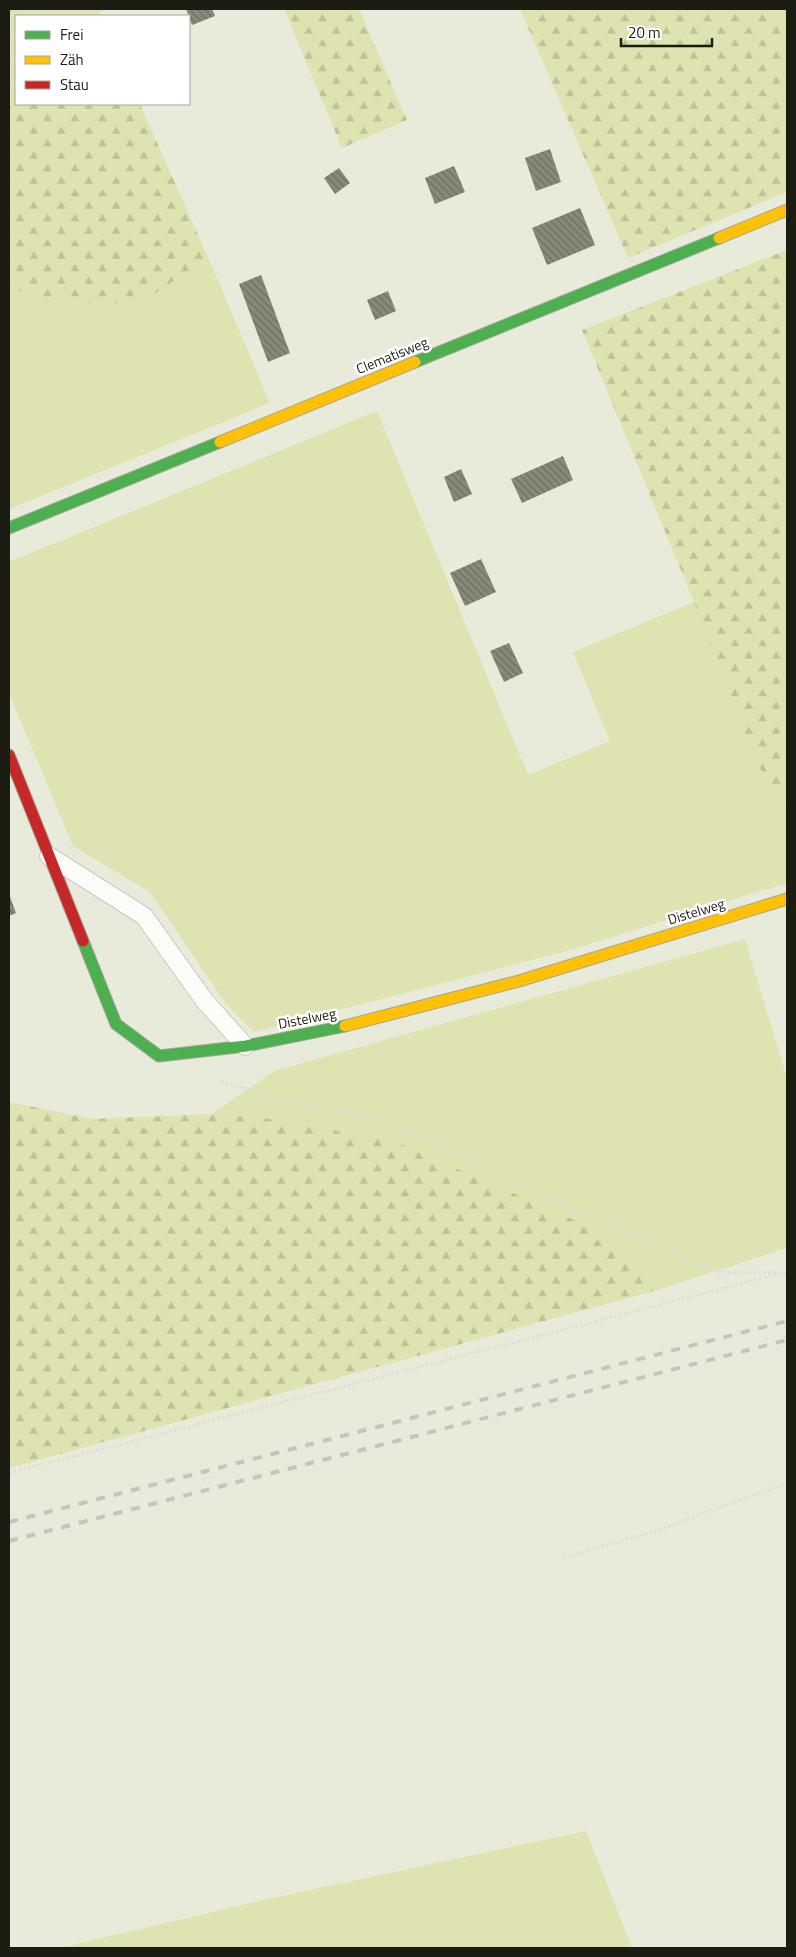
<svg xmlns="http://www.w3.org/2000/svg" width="796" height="1957" viewBox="0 0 796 1957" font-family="'Titillium Web',sans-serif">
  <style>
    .grass { fill: #dee3b1 }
    .forest { fill: url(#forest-firs) }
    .building { fill: url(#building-back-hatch) }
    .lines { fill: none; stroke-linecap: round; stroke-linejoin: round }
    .lane-casing { stroke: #a5a699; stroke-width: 19 }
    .fast-casing { stroke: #a5a699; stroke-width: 13 }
    .slow-casing { stroke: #a5a699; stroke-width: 13 }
    .jam-casing { stroke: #a5a699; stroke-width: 13 }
    .path { stroke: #ddded8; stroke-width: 3; stroke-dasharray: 2.5 2.5; stroke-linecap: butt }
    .lane { stroke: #fcfcf9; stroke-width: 18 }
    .fast { stroke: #4caf50; stroke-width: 11 }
    .slow { stroke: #ffc107; stroke-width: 11 }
    .jam { stroke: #c62828; stroke-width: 11 }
    .rail { stroke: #c4c5c0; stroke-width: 4; stroke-dasharray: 9 9; stroke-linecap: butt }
    .labels { text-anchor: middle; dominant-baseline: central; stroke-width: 5; stroke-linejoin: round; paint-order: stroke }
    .street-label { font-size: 14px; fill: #1c1d12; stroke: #fff }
  </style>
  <defs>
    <pattern id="forest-firs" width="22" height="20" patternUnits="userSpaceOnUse" patternTransform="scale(1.25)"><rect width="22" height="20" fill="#dee3b1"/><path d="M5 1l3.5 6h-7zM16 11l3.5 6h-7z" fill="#bec297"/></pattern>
    <pattern id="building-back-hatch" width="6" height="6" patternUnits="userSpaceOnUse" patternTransform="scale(1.25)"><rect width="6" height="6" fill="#888978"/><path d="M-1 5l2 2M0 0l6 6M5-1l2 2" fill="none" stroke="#6e6f61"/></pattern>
  </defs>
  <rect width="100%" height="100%" fill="#e9ebda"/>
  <path class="grass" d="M208 257 270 403 9 509V285L40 302 139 304Z
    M377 411 528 775 610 741 573 652 694 602 758 766 787 803V883L567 951 254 1032 226 1004 150 892 73 846 9 693V562Z
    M745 939 787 1078V1248L654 1291 606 1234 396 1142 282 1120 212 1114 274 1071Z
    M586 1831 632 1948H59L263 1900Z"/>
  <path class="forest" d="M9 9H110L100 12 102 16H16V104H140L208 257 140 304 40 302 9 285Z
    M284 9H359L407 120 342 148Z
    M520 9H787V192L628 258Z
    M787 250V803L758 766 694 602 582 330Z
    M9 1102 92 1119 212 1114 282 1120 396 1142 606 1234 654 1291 9 1468Z"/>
  <path class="building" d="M186 9H212L215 16 192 25Z
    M550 149 561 182 536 191 525 158Z
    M454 166 465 192 435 204 425 178Z
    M339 168 350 183 335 194 324 178Z
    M580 208 595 245 547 265 532 228Z
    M261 275 290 353 268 362 239 284Z
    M388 291 396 311 375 320 367 300Z
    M563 456 573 480 522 503 511 479Z
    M461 469 472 494 454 502 444 477Z
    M481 559 496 592 465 606 450 573Z
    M509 643 523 673 504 682 490 651Z
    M9 894 16 913 9 916Z"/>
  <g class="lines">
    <defs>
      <path id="lane" d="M49 856 144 916 204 1000 245 1046"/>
      <path id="fast" d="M415 362 719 238
        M9 528 220 442
        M83 941 116 1024 159 1056 246 1046 345 1026"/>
      <path id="slow" d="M719 238 787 210
        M220 442 415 362
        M345 1026 519 981 787 899"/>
      <path id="jam" d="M9 755 83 941"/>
    </defs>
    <use href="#lane" class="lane-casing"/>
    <use href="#fast" class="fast-casing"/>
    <use href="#slow" class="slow-casing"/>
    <use href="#jam" class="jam-casing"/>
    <path class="path" d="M221 1081 286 1101 382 1120 557 1201 717 1272 787 1273
      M9 1473 779 1274
      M563 1558 652 1532 787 1483"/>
    <use href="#lane" class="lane"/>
    <use href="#fast" class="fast"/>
    <use href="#slow" class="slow"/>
    <use href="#jam" class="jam"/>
    <path class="rail" d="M9 1522 787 1321
      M9 1541 787 1340"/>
  </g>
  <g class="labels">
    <g class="street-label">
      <text transform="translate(392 355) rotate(-22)">Clematisweg</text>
      <text transform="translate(696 911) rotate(-17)">Distelweg</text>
      <text transform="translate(307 1018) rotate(-11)">Distelweg</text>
    </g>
  </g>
  <rect width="796" height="1957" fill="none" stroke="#1c1d12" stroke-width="20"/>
  <rect x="15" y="15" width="175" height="90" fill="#ffffff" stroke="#a4a5a0"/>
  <rect x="25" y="31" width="25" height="8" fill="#4caf50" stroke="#a4a5a0"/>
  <text x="60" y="40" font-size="15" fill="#1c1d12">Frei</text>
  <rect x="25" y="56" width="25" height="8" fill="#ffc107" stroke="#a4a5a0"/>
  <text x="60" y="65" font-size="15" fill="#1c1d12">Zäh</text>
  <rect x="25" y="81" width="25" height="8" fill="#c62828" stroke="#a4a5a0"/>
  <text x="60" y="90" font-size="15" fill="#1c1d12">Stau</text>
  <path d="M621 38v8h91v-8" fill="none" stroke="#1c1d12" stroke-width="2.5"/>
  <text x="628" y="38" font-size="15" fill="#1c1d12" stroke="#ffffff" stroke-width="4" paint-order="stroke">20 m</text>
</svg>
